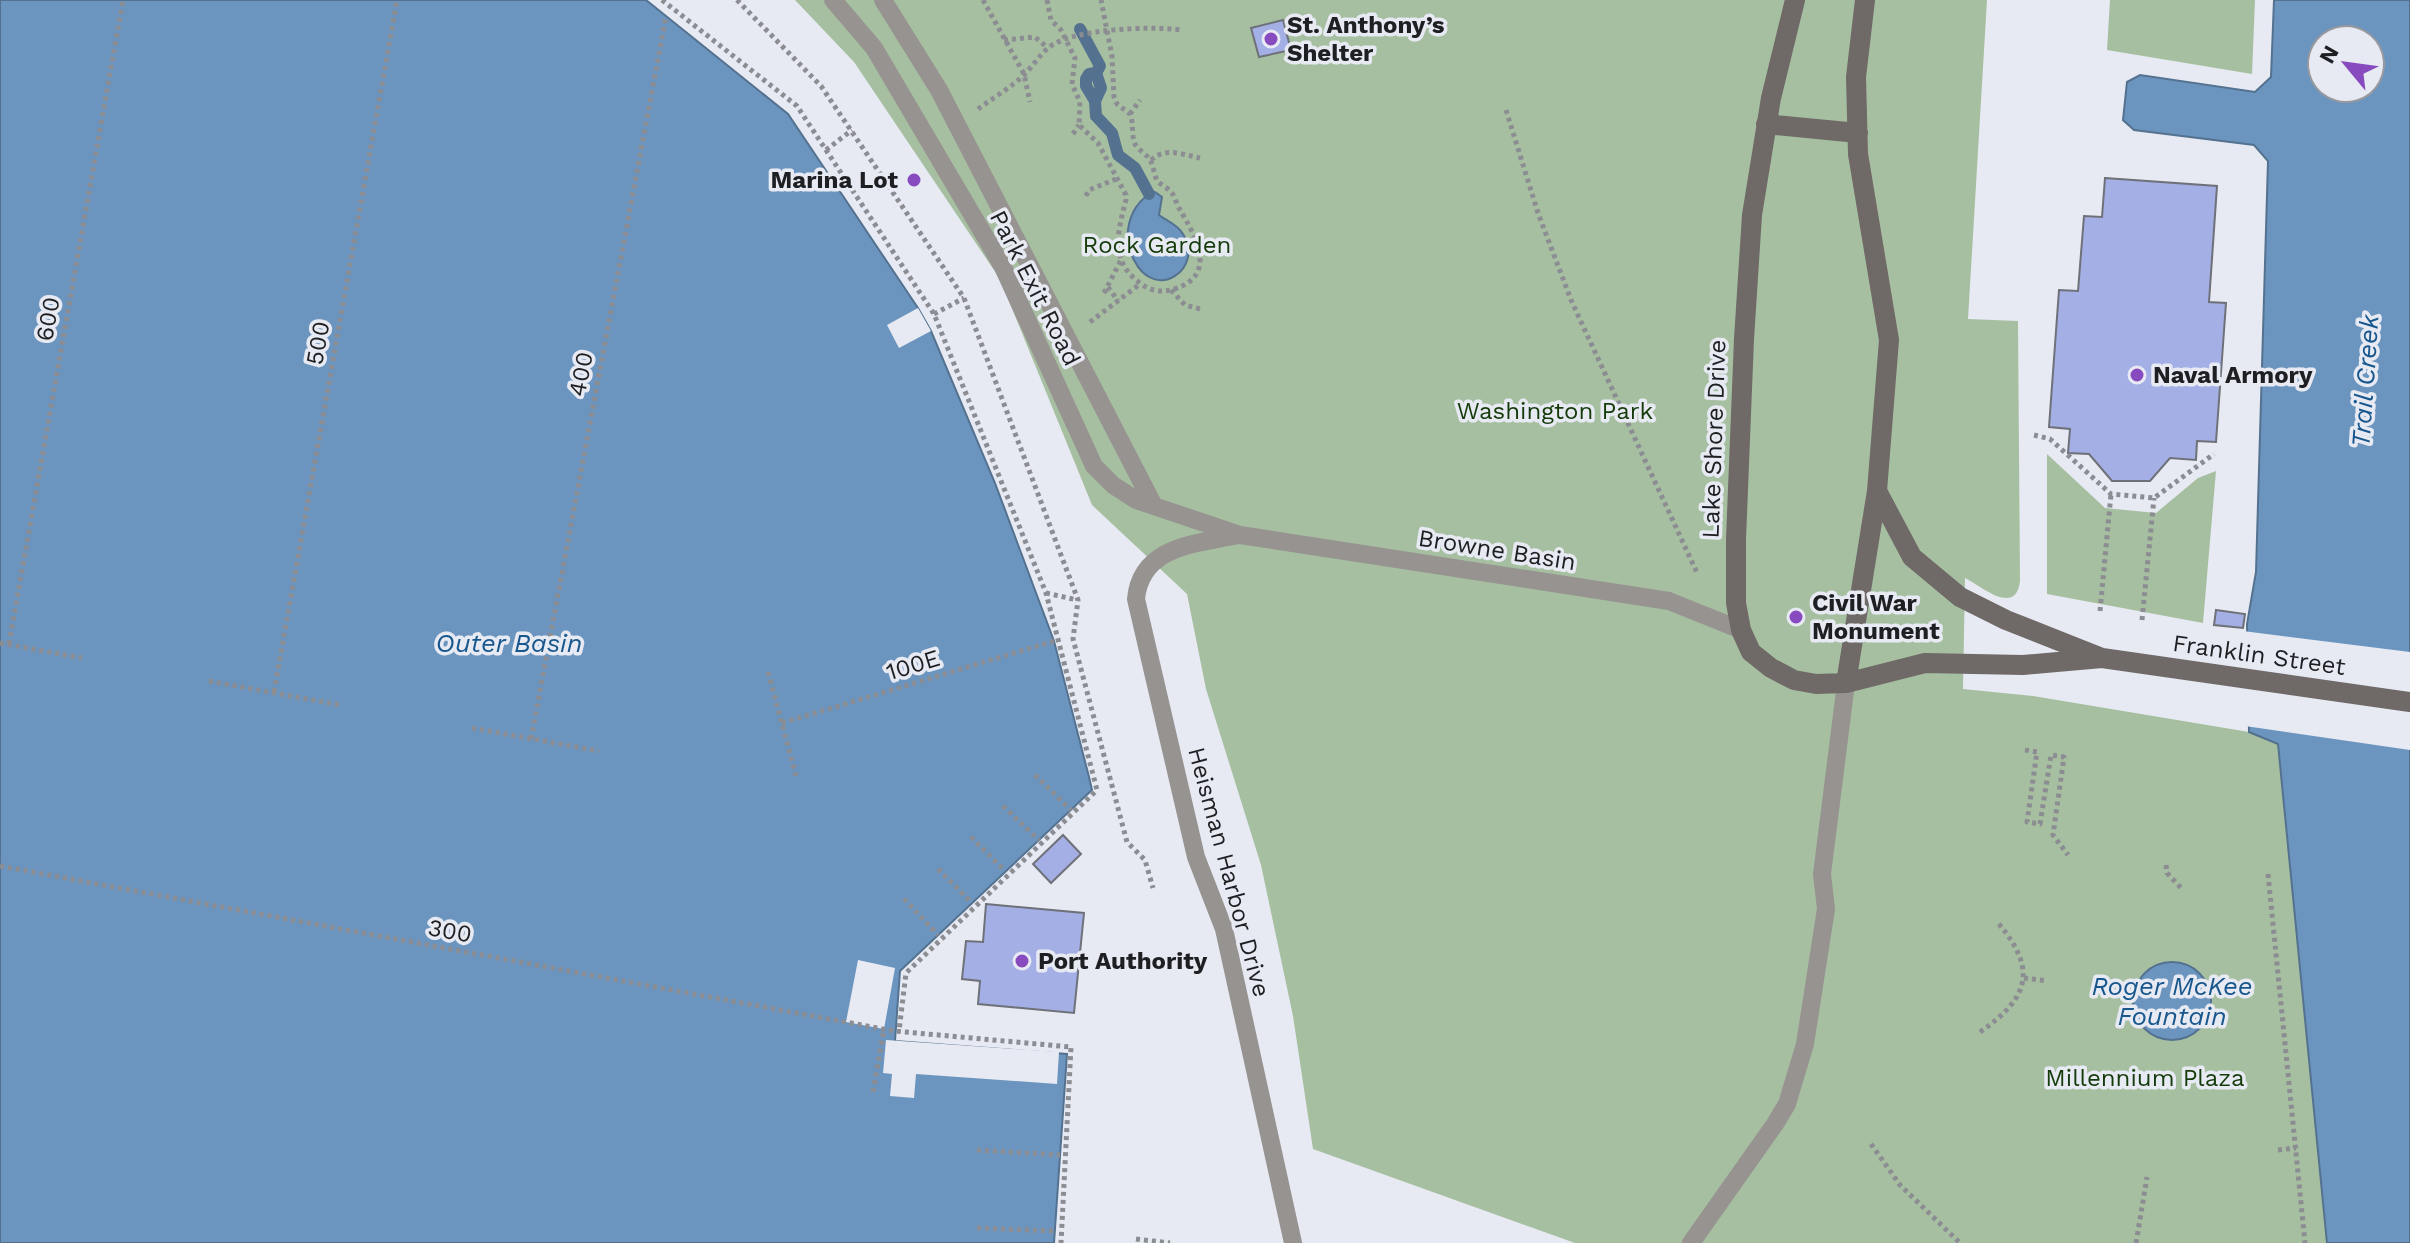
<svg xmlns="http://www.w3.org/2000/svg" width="2410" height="1243" viewBox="0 0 2410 1243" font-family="'Work Sans',sans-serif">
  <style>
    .green { fill: #a7bfa1 }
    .water { fill: #6b95bf; stroke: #547290; stroke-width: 2; fill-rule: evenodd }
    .pier { fill: #e7eaf2 }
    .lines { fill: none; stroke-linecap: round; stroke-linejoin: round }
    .stream { stroke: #547290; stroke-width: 12 }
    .building { fill: #a3afe5; stroke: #6f7179; stroke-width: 2 }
    .path { stroke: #8b8d92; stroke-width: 5; stroke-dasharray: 4 4; stroke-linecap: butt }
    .lane { stroke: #979391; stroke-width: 18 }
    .secondary { stroke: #6f6967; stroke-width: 20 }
    .poi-dot { fill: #884abf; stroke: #e7eaf2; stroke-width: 3 }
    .labels { text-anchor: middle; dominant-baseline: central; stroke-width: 7; stroke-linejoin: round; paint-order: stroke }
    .poi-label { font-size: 24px; font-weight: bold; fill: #1e1f22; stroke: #e7eaf2; text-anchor: start }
    .park-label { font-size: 24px; fill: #153b0a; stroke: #e7eaf2 }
    .street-label { font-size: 24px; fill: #1e1f22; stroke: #e7eaf2 }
    .water-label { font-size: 26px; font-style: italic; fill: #18578d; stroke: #e7eaf2 }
  </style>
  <rect width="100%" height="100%" fill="#e7eaf2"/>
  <path class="green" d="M795 0H1987L1968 319 2018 321 2020 581C2016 617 1981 586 1965 578L1963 689 2033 696 2249 732 2278 744 2327 1243H1575L1313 1149 1293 1016 1261 865 1206 689 1187 594 1092 505 1000 279 854 62Z
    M2110 0H2255L2252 74 2107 50Z
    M2047 454 2105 508 2156 513 2198 478 2216 471 2203 623 2047 594Z"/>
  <path class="water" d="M0 0H646L788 114 918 308 931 331 995 483 1054 641 1089 777 1092 790 900 971 895 1041 1067 1054 1054 1243H0Z
    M2274 0H2410V1243H2327L2278 744 2249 732 2247 624 2256 572 2268 161 2254 145 2134 130 2123 120 2127 82 2140 75 2255 92 2271 77ZM2322 40H2370V88H2322Z
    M1155 192 1162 197 1159 215C1167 221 1178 225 1183 234 1205 267 1156 304 1134 260 1129 251 1126 241 1128 230 1130 213 1139 198 1155 192Z
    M2133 1001a39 39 0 1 1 78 0a39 39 0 1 1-78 0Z"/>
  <path class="pier" d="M918 308 931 331 899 348 887 325Z
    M2243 631 2410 652V750L2245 726Z
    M858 960 895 968 884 1029 846 1022Z
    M886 1040 1059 1052 1057 1084 916 1074 914 1098 890 1096 892 1074 883 1073Z"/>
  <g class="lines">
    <path class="stream" d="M1080 29 1100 66 1096 73 1089 74 1086 79V86L1095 101 1096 116 1112 133 1118 155 1135 168 1149 194
      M1095 101 1101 88 1096 73"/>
  </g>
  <path class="building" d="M1283 20 1291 50 1259 57 1251 28Z
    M2105 178 2217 186 2209 302 2226 303 2216 442 2197 441 2196 460 2170 458 2150 481H2112L2089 454 2068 453 2070 429 2049 427 2059 290 2078 291 2084 216 2102 217Z
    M2216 610 2245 614 2243 628 2214 625Z
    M1063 835 1081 854 1051 883 1033 864Z
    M986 904 1084 913 1074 1013 978 1004 980 981 962 979 966 941 983 942Z"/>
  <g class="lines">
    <path class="path" d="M662 0 797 106 934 314 1046 593 1097 790 906 973 899 1031
      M737 0 821 86 964 298 1078 600 1073 639 1127 842 1145 860 1153 888
      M983 0 1024 74 1030 102
      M1047 0 1051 20 1061 30 1075 58 1072 84 1080 102 1079 125 1098 143 1126 195V200C1118 230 1109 261 1140 283 1150 291 1162 293 1174 289 1220 275 1194 234 1179 208 1176 203 1175 196 1171 192 1167 187 1160 185 1157 180 1153 172 1154 164 1148 157 1144 153 1138 149 1135 144 1131 135 1134 123 1130 114L1117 104 1114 97 1112 56 1101 0
      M1004 40 1035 37 1048 48
      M978 109C993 98 1010 88 1023 76 1032 67 1039 56 1048 48 1072 28 1152 26 1182 30
      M1506 110 1538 213 1571 300 1698 575
      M1130 114 1140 100
      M1073 134 1079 125
      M826 150 852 130
      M1151 160C1166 147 1181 154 1200 158
      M1086 196 1089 190 1116 179
      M1108 287 1118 301
      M1171 290 1185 305 1200 309
      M1104 293 1121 260
      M934 314 964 298
      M1090 322 1140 284
      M2034 435 2050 439 2111 494 2154 498 2214 454
      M1046 593 1077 600
      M2100 611 2111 494
      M2142 620 2154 498
      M0 643 82 658
      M9 644 123 0
      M768 672 796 776
      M209 681 340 705
      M274 692 397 0
      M782 723 1054 641
      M472 728 599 751
      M531 739 666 16
      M2025 750 2037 752 2027 822 2040 824 2051 755 2064 757 2053 835 2068 855
      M1035 775 1071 810
      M1003 806 1039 840
      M971 837 1005 871
      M2166 865 2167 873 2183 890
      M0 866 894 1031 1071 1047 1061 1243
      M938 869 972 903
      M2268 874 2305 1243
      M904 899 938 935
      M2024 978 2047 981
      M1980 1032C2029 998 2038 970 1998 923
      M873 1092 884 1029
      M1871 1144 1900 1185 1960 1243
      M977 1150 1060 1155
      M2278 1150 2296 1148
      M977 1228 1055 1231
      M1136 1239 1170 1243
      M2136 1243 2147 1177"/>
    <path class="lane" d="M833 0 874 48 1003 267 1094 466 1113 485 1136 500 1240 535 1669 601 1741 630
      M883 0 939 90 1154 506
      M1238 535C1195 544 1141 546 1136 599L1196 857 1224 929 1293 1243
      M1691 1243 1775 1124 1787 1104 1805 1044 1826 909 1822 874 1846 683"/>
    <path class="secondary" d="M1795 0 1771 98 1752 215 1744 339 1736 539V603L1741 630 1751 652 1771 668 1794 680 1816 684 1846 683 1925 663 2023 665 2102 658
      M1766 124 1858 133
      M1877 491 1912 557 1960 597 2006 620 2102 658 2410 702
      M1846 683 1877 491 1889 340 1858 154 1856 77 1865 0"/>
  </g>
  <g class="poi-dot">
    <circle cx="1271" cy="39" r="8"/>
    <circle cx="914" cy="180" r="8"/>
    <circle cx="2137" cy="375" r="8"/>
    <circle cx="1796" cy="617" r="8"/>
    <circle cx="1022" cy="961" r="8"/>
  </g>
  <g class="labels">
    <g class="poi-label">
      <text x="1287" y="25">St. Anthony’s<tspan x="1287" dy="28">Shelter</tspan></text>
      <text x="898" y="180" text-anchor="end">Marina Lot</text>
      <text x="2153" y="375">Naval Armory</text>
      <text x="1812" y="603">Civil War<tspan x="1812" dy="28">Monument</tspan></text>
      <text x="1038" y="961">Port Authority</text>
    </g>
    <g class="park-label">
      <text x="1157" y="245">Rock Garden</text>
      <text x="1555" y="411">Washington Park</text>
      <text x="2145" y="1078">Millennium Plaza</text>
    </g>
    <g class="street-label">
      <text transform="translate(1035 288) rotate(63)">Park Exit Road</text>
      <text transform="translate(48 319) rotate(-80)">600</text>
      <text transform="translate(318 343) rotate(-80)">500</text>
      <text transform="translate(581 374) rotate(-79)">400</text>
      <text transform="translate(1714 439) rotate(-88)">Lake Shore Drive</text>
      <text transform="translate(1497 550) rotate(9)">Browne Basin</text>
      <text transform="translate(2259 655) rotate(8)">Franklin Street</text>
      <text transform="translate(913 665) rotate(-17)">100E</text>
      <text transform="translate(1229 872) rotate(75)">Heisman Harbor Drive</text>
      <text transform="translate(450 931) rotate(10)">300</text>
    </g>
    <g class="water-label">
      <text transform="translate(2365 381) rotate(-86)">Trail Creek</text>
      <text x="509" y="643">Outer Basin</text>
      <text x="2172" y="986">Roger McKee<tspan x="2172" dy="30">Fountain</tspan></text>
    </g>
  </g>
  <g transform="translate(2346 64) rotate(299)"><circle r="38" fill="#e7eaf2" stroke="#97999f" stroke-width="2"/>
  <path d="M0-6L14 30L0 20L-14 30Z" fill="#884abf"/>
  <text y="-12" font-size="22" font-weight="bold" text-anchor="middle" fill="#1e1f22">N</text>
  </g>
</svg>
